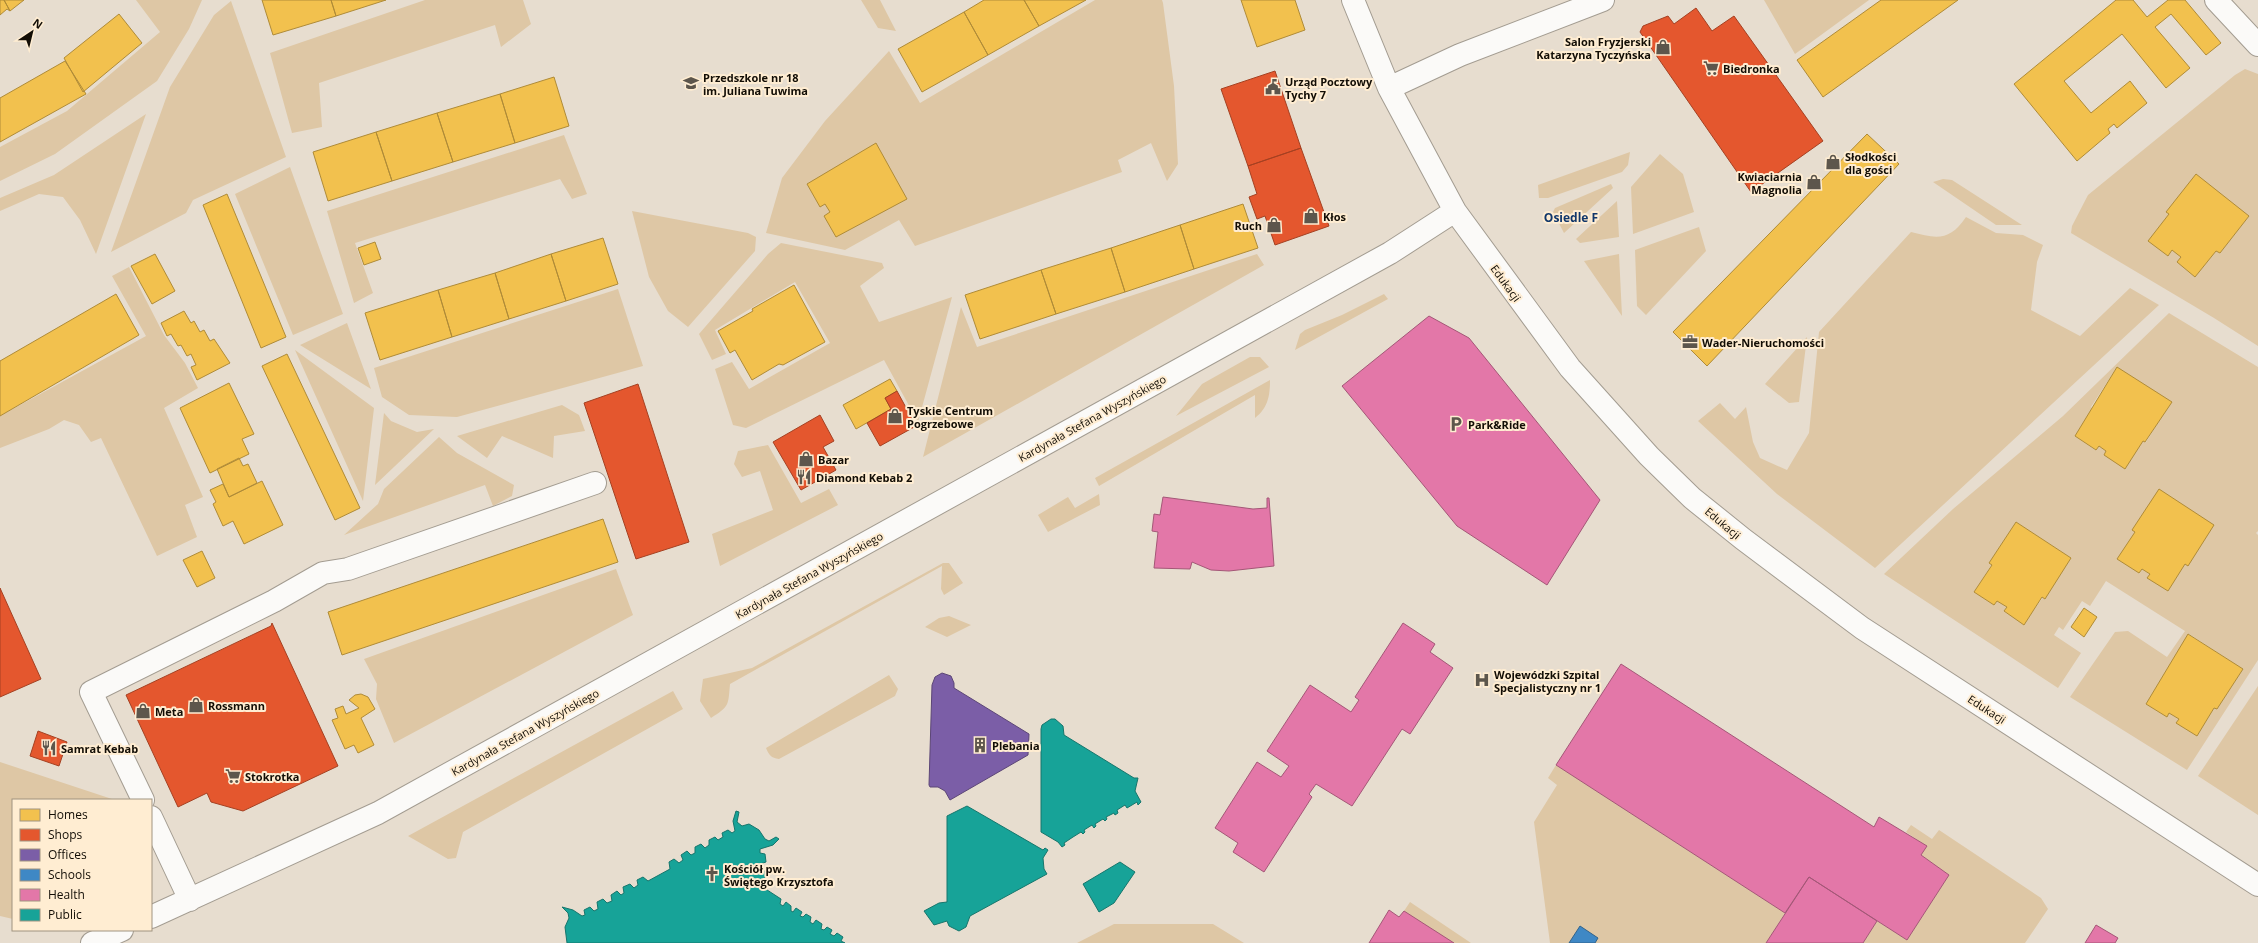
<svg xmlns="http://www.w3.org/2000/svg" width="2258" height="943" viewBox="0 0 2258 943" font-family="'Open Sans',sans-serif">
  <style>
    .green { fill: #dec7a5; fill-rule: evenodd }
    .homes { fill: #f2c14e; stroke: #af8b38 }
    .shops { fill: #e4572e; stroke: #a54122 }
    .offices { fill: #7b5ea7; stroke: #5c4676 }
    .schools { fill: #3f88c5; stroke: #32638b }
    .health { fill: #e377a8; stroke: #a45777 }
    .public { fill: #17a398; stroke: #16766c }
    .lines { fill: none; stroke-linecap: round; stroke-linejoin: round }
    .minor-casing { stroke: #a39c91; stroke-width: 24 }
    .minor { stroke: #fbfaf8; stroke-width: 22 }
    .labels { text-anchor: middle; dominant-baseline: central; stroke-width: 4; stroke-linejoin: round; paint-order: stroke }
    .poi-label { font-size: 11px; font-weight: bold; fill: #120d05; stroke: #ffedd2; text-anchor: start }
    .street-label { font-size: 11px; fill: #120d05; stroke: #ffedd2 }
    .neighbourhood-label { font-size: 12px; font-weight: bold; fill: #11376b; stroke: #ffedd2 }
  </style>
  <rect width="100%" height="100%" fill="#e7ddcf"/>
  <path class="green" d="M136 0H202L189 29 157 81 55 154 0 181V147L67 111 160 32Z
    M425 0H523L531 24 501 47 495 25 319 83 322 127 292 133 270 53Z
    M861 0H880L896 31 878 28Z
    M1095 0H1162L1163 3 1174 86 1178 164 1167 181 1151 143 1118 160 1122 172 915 246 899 220 845 250 766 233 782 178 825 121 889 51 920 103Z
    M1764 0H1869L1795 54Z
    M231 1 286 157 193 200 186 213 111 252 170 87 214 15Z
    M2245 69 2258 74V346L2214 318 2071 233 2072 226 2088 195 2235 75ZM2167 212 2249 216 2220 253 2216 251 2195 277 2177 262 2181 257 2172 250 2168 256 2149 241 2169 214Z
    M146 114 96 254 80 220 63 197 39 194 0 211V198L54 175Z
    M564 135 587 194 572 199 560 179 355 243 373 293 354 303 327 211Z
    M1630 152 1628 165 1622 172 1548 198H1539L1538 185Z
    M1660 154 1683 174 1694 212 1633 234 1631 187Z
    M290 167 343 314 293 335 235 194Z
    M1943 179 1952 180 2022 225H1996L1933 182Z
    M1611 184 1613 188 1564 233 1553 212 1555 208Z
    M1617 201 1619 237 1580 243 1576 239Z
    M632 211 748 233 756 237 755 251 688 327 668 311 649 277Z
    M1966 217 1996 233 2023 235 2043 245 2037 262 2031 310 2080 336 2130 288 2159 305 1875 568 1777 494 1698 421 1720 403 1735 419 1746 407 1753 442 1760 458 1787 470 1809 433 1819 332 1911 232C1937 239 1950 241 1966 217Z
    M1699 227 1706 251 1646 315 1637 306 1635 250Z
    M781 243 882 263 884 268 860 286 879 322 952 297 918 422 884 360 746 428 733 425 715 369 732 362 749 389 830 343 795 282 715 330 726 354 712 360 699 334 768 254Z
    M1257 254 1264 265 923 457 961 307 977 347Z
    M1619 254 1622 316 1584 261Z
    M129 267 164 335 185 363 198 388 164 408 203 497 185 505 197 537 157 556 101 438 91 442 79 425 64 420 49 429 0 448V416L146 336 112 276Z
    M618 289 643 366 457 417 409 415 382 397 374 368Z
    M1384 294 1388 299 1295 350 1300 334 1305 330 1342 315Z
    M2169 313 2258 367V531L2256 533 2258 535V660L2187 770 2070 697 2115 632 2128 631 2167 657 2185 631 2106 581 2090 606 2082 601 2063 630 2059 627 2054 635 2081 653 2058 688 1884 574 1953 509 2063 416ZM2117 367 2171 402 2146 442 2143 441 2125 468 2104 455 2106 451 2099 446 2095 450 2075 436 2093 409 2091 407ZM2016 522 2071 558 2024 624 2004 611 2007 607 1997 601 1994 605 1974 592 1992 564 1989 563ZM2132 530 2185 564 2168 591 2148 578 2150 574 2142 569 2139 573 2118 559 2135 532ZM2189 634 2243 669 2217 709 2214 708 2197 736 2176 723 2179 719 2169 713 2167 717 2146 704Z
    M347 323 371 389 300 345Z
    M1807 337 1799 402 1789 403 1765 384Z
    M295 350 374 408 363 501Z
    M1250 357H1260L1269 367 1176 416 1202 384Z
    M1270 380C1270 396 1268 408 1255 418V395L1099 486 1095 478Z
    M562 405 579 415 585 431 554 436 553 458 502 436 487 458 457 436Z
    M384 413 391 421 417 432 434 429 375 485Z
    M439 437 457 453 514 485 512 496 493 506 485 485 344 535 378 504 384 489Z
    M768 445 801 503 829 489 838 505 720 566 712 534 773 510 760 471 742 477 734 464 738 451Z
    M1099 494 1100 505 1048 532 1038 515 1068 497 1075 508Z
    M943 563H949L963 583 944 595 941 589 942 566 730 684C728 705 730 706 711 718L700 701 703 679 752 668Z
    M616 569 633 615 394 743 376 699 377 684 364 659Z
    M949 616 971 625 947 637 925 627 939 618Z
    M889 675 898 689 895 696 779 759C771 758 769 755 766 748Z
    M2258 686V815L2198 776Z
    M673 691 683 709 463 832 456 858 448 859 408 836Z
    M0 762 115 800H13V919L0 916Z
    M1556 765 1785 913 1766 943H1550L1534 822 1557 785 1548 778Z
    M1911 825 1932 839 1939 830 2041 898 2048 909 2025 943H1863L1877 921 1907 940 1949 875 1921 855 1926 846 1906 832Z
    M1410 902 1471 943H1428L1402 926 1404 911Z
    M1114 924H1213L1244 943H1077Z"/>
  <path class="homes" d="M0 0H4L10 11 7 9 0 15Z
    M4 0H24L10 11Z
    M262 0H331L336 16 273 35Z
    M331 0H386L336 16Z
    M984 0H1024L1039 26 988 55 964 12Z
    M1024 0H1086L1039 26Z
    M1241 0H1295L1305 30 1257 47Z
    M1881 0H1958L1823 97 1797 60Z
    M2116 0H2133L2147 17 2168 0H2185L2221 43 2206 55 2171 14 2155 27 2190 68 2166 88 2122 34 2064 81 2091 113 2130 81 2147 103 2117 128 2114 124 2108 129 2110 133 2077 161 2014 84Z
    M964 12 988 55 922 92 898 49Z
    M119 14 142 43 83 92 64 58Z
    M65 61 86 94 0 142V98Z
    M554 77 569 126 515 143 500 94Z
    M500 94 515 143 453 162 437 113Z
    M437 113 453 162 392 181 376 132Z
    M376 132 392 181 328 201 313 152Z
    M1867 134 1899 164 1707 366 1673 332Z
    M876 143 907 199 836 237 824 216 830 212 825 204 820 207 807 184Z
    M2196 174 2249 216 2220 253 2216 251 2195 277 2177 262 2181 257 2177 254 2172 250 2168 256 2148 241 2169 214 2166 212Z
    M227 194 286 337 261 348 203 205Z
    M1243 204 1258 248 1194 269 1180 225Z
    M1180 225 1194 269 1125 292 1111 248Z
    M603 238 618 284 566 301 551 254Z
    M375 242 381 259 364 265 358 248Z
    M1111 248 1125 292 1056 314 1041 270Z
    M155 254 175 291 152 304 131 266Z
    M551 254 566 301 509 319 495 273Z
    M1041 270 1056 314 980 339 965 295Z
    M495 273 509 319 452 337 438 290Z
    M794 285 825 342 783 365 779 364 752 380 735 350 730 353 718 331 753 311 752 309Z
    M438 290 452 337 380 360 365 313Z
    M116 294 139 335 0 416V361Z
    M184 311 191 323 194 321 200 332 204 330 210 341 214 339 230 363 197 380 191 367 196 365 191 354 187 356 181 345 178 346 171 334 167 336 161 323Z
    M287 354 360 508 335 520 262 366Z
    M2117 367 2172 402 2145 442 2143 441 2125 469 2104 455 2106 451 2099 446 2096 450 2075 436Z
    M890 379 897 391 885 398 891 409 856 429 843 405Z
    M229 383 254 434 242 439 249 454 210 473 180 408Z
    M239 458 243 466 248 464 257 483 229 497 217 469Z
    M262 481 283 525 244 544 233 521 223 526 213 504 216 502 210 490 223 484 229 497Z
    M2159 489 2214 525 2188 566 2185 564 2168 591 2147 578 2150 574 2142 569 2139 573 2117 559 2135 532 2132 530Z
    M603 519 618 562 342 655 328 612Z
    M2016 522 2071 558 2045 599 2042 597 2024 625 2004 611 2007 607 1997 601 1994 605 1974 592 1992 565 1989 563Z
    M202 551 215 578 197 587 183 560Z
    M2084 608 2097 617 2084 637 2071 627Z
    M2188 634 2243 669 2217 709 2214 708 2197 736 2176 723 2179 719 2169 713 2167 717 2146 704Z
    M361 694 368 697 375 709 361 718 374 745 358 753 354 745 345 749 332 720 338 718 335 709 343 706 346 714 359 708 349 700 355 695Z"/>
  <path class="shops" d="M1696 8 1712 31 1734 16 1823 141 1751 192 1640 32 1643 26 1668 16 1674 24Z
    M1275 71 1301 148 1248 166 1221 89Z
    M1301 148 1329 226 1275 245 1265 216 1257 219 1249 197 1257 194 1248 166Z
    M638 384 689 542 636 559 584 403Z
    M897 391 916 426 880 446 867 423 891 409 885 398Z
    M820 415 834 441 823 447 836 470 801 490 773 442Z
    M0 588 41 679 0 697Z
    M272 623 338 766 243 811 211 802 207 793 178 807 126 695 271 626Z
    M38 731 67 742 59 766 30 756Z"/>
  <path class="offices" d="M942 673 951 676 954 683V688L1029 734 1028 755 950 800 945 791 938 787H930L929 785 932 685 935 677Z"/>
  <path class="schools" d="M1580 926 1598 938 1595 943H1569Z"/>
  <path class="health" d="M1429 316 1469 338 1600 500 1547 585 1457 526 1342 386Z
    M1163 497 1253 509 1267 508V498H1269L1274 566 1229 571 1211 570 1192 562 1190 569 1154 568 1158 532 1152 531 1154 514 1160 515Z
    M1403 623 1435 644 1430 652 1453 668 1410 734 1402 729 1352 806 1316 784 1309 794 1312 797 1264 872 1233 852 1238 843 1215 828 1257 762 1281 777 1289 766 1267 751 1310 685 1351 712 1359 700 1355 697Z
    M1621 664 1874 827 1879 817 1927 846 1921 855 1949 875 1907 940 1809 877 1785 913 1556 765Z
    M1809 877 1877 921 1863 943H1766Z
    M1389 910 1399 917 1404 911 1454 943H1369Z
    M2096 925 2118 938 2115 943H2085Z"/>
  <path class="public" d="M1051 719H1055L1063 726 1064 735 1134 778H1138L1135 791 1141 802 1138 805 1137 802 1127 808 1125 805 1117 810 1118 813 1115 815 1114 813 1106 817 1107 819 1105 821 1103 819 1095 824 1096 826 1094 828 1092 825 1084 830 1085 832 1083 834 1081 832 1073 837 1064 843 1065 845 1062 847 1058 842 1041 832V729L1042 725Z
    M967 806 1043 850 1045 848 1048 850 1043 858 1044 869 1047 874 970 916 966 927 959 931 949 926 947 921 934 925 924 911 939 903 947 902V816Z
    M736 811 739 812 737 822 742 826 749 824 759 830 765 839 769 841 776 837 779 839 773 845 760 849V853L765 854 766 862 760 864V870L765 871V879L761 881V886L781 899 780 904 783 906 786 902 791 906V911L793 912 796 908 802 912 800 916 803 917 806 914 811 917 810 922 813 924 816 920 822 924 821 929 824 930 827 927 832 930 830 934 834 936 837 933 843 937 841 941 845 943H567L565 927 569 918 568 913 562 907 573 910 582 916 585 915 584 910 590 907 594 911 598 909 597 902 603 899 607 903 612 901 611 895 617 891 621 895 624 893 623 887 630 884 634 888 638 885 637 880 643 877 648 881 670 869 669 862 674 859 679 863 683 860 681 855 687 851 691 855 695 853V847L701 844 705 848 709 845V840L715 837 718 840 723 837 722 833 728 830 732 833 735 831 733 821Z
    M1120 862 1135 872 1114 903 1099 912 1083 884Z"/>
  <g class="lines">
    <defs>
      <path id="minor" d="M1353 0 1389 88 1455 211 1570 368 1649 456 1692 498 1743 539 1862 628 2258 885
        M2216 0 2258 45
        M1389 88 1460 55 1603 0
        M143 800 91 692 274 601 323 573 348 569 595 483
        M151 817 190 900
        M151 917 378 813 1390 253 1455 211
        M92 943 122 930"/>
    </defs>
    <use href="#minor" class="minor-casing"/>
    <use href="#minor" class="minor"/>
  </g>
  <defs>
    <symbol id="shop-bare" viewBox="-9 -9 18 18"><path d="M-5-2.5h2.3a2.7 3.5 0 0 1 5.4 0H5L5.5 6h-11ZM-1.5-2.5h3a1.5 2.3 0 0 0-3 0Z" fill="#5d564c" stroke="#ffedd2" stroke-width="2.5" paint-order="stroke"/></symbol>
    <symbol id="supermarket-bare" viewBox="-9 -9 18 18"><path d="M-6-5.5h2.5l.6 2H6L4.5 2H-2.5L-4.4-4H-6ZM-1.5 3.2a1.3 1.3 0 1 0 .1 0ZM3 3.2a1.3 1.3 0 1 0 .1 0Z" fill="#5d564c" stroke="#ffedd2" stroke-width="2.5" paint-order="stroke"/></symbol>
    <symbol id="school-bare" viewBox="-9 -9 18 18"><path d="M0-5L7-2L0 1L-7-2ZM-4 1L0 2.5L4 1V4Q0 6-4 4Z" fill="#5d564c" stroke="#ffedd2" stroke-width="2.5" paint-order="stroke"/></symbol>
    <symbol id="civic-bare" viewBox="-9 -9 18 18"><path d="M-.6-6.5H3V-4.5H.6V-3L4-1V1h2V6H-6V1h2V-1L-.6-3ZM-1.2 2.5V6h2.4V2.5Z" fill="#5d564c" stroke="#ffedd2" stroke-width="2.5" paint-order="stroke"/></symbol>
    <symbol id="office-bare" viewBox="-9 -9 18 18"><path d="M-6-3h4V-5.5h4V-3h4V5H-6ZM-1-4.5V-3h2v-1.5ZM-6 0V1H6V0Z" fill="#5d564c" stroke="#ffedd2" stroke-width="2.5" paint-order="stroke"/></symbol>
    <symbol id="parking-bare" viewBox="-9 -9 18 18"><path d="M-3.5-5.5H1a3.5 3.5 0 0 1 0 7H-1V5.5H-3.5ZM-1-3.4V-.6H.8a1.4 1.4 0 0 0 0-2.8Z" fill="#5d564c" stroke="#ffedd2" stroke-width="2.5" paint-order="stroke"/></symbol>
    <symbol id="restaurant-bare" viewBox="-9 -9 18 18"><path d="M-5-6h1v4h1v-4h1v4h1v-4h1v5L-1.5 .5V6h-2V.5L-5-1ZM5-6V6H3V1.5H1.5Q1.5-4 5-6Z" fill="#5d564c" stroke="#ffedd2" stroke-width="2.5" paint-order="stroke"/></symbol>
    <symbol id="hospital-bare" viewBox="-9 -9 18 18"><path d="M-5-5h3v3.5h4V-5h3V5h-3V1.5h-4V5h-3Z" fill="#5d564c" stroke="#ffedd2" stroke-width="2.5" paint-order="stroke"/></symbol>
    <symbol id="building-bare" viewBox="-9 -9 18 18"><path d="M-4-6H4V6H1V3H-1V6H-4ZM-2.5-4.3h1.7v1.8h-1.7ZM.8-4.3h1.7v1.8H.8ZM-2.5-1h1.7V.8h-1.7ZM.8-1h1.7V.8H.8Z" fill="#5d564c" stroke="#ffedd2" stroke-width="2.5" paint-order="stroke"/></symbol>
    <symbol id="church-bare" viewBox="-9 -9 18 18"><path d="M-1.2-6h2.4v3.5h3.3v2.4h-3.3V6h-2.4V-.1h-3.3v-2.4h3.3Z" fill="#5d564c" stroke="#ffedd2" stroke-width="2.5" paint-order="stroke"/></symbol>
  </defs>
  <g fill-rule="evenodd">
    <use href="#shop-bare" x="1652" y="36" width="22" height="22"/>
    <use href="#supermarket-bare" x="1700" y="57" width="22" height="22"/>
    <use href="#school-bare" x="680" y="72" width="22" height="22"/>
    <use href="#civic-bare" x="1262" y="76" width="22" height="22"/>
    <use href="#shop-bare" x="1822" y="151" width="22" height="22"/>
    <use href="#shop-bare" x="1803" y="171" width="22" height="22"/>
    <use href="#shop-bare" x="1300" y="205" width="22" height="22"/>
    <use href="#shop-bare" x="1263" y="214" width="22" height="22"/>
    <use href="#office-bare" x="1679" y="331" width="22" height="22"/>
    <use href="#shop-bare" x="884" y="405" width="22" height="22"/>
    <use href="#parking-bare" x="1445" y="413" width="22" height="22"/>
    <use href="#shop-bare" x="795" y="448" width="22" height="22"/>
    <use href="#restaurant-bare" x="793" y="466" width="22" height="22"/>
    <use href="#hospital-bare" x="1471" y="669" width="22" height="22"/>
    <use href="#shop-bare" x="185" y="694" width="22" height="22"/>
    <use href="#shop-bare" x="132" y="700" width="22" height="22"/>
    <use href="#building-bare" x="969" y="734" width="22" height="22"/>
    <use href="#restaurant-bare" x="38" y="737" width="22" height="22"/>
    <use href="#supermarket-bare" x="222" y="765" width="22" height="22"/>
    <use href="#church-bare" x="701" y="863" width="22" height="22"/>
  </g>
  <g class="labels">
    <g class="poi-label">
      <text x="1651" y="41" text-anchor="end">Salon Fryzjerski<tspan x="1651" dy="13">Katarzyna Tyczyńska</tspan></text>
      <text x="1723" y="68">Biedronka</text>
      <text x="703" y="77">Przedszkole nr 18<tspan x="703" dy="13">im. Juliana Tuwima</tspan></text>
      <text x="1285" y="81">Urząd Pocztowy<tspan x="1285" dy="13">Tychy 7</tspan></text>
      <text x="1845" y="156">Słodkości<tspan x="1845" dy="13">dla gości</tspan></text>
      <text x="1802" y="176" text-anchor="end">Kwiaciarnia<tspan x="1802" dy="13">Magnolia</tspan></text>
      <text x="1323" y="216">Kłos</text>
      <text x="1262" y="225" text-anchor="end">Ruch</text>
      <text x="1702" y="342">Wader-Nieruchomości</text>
      <text x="907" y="410">Tyskie Centrum<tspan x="907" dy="13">Pogrzebowe</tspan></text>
      <text x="1468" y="424">Park&amp;Ride</text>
      <text x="818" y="459">Bazar</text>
      <text x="816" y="477">Diamond Kebab 2</text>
      <text x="1494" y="674">Wojewódzki Szpital<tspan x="1494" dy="13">Specjalistyczny nr 1</tspan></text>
      <text x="208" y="705">Rossmann</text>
      <text x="155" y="711">Meta</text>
      <text x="992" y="745">Plebania</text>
      <text x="61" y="748">Samrat Kebab</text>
      <text x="245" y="776">Stokrotka</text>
      <text x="724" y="868">Kościół pw.<tspan x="724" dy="13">Świętego Krzysztofa</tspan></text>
    </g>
    <g class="street-label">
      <text transform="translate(1506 283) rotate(54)">Edukacji</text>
      <text transform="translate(1092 418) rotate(-29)">Kardynała Stefana Wyszyńskiego</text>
      <text transform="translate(1723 523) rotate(40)">Edukacji</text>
      <text transform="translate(809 575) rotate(-29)">Kardynała Stefana Wyszyńskiego</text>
      <text transform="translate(1987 709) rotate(33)">Edukacji</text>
      <text transform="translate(525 732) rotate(-29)">Kardynała Stefana Wyszyńskiego</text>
    </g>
    <g class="neighbourhood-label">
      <text x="1571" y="217">Osiedle F</text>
    </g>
  </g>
  <rect x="12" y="799" width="140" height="132" fill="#ffedd2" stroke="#a09380"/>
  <rect x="20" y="809" width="20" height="12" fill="#f2c14e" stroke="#a09380"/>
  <text x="48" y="819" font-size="12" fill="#120d05">Homes</text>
  <rect x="20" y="829" width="20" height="12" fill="#e4572e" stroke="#a09380"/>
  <text x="48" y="839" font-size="12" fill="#120d05">Shops</text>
  <rect x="20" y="849" width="20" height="12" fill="#7b5ea7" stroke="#a09380"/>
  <text x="48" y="859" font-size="12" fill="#120d05">Offices</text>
  <rect x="20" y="869" width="20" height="12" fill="#3f88c5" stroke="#a09380"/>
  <text x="48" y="879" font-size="12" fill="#120d05">Schools</text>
  <rect x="20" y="889" width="20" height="12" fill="#e377a8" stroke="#a09380"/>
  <text x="48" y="899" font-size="12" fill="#120d05">Health</text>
  <rect x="20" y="909" width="20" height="12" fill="#17a398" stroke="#a09380"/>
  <text x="48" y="919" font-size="12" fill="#120d05">Public</text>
  <g transform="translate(32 32) rotate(35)" stroke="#ffedd2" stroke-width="3" paint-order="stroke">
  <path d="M0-3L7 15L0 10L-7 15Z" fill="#120d05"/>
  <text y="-6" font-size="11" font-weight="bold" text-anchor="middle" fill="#120d05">N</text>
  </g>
</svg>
